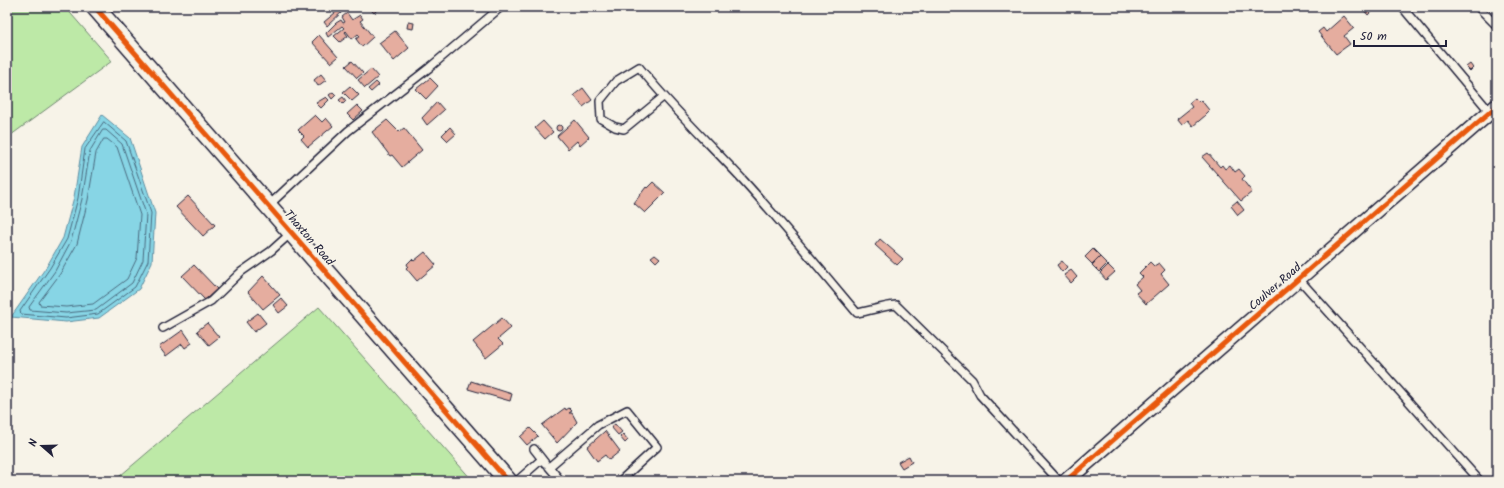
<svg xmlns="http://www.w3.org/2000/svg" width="1504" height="488" viewBox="0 0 1504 488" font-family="Kalam,sans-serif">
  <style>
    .green { fill: #bde9a7; stroke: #708671 }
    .water { fill: #87d5e5; stroke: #5f8da1 }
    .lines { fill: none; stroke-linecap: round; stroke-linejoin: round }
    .shore { stroke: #4a6a7f; stroke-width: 1 }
    .building { fill: #e5ad9f; stroke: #22223b }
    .service-casing { stroke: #22223b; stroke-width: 10 }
    .minor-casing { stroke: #22223b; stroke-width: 17 }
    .tertiary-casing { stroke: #22223b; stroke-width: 20 }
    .service { stroke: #f7f3e8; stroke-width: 7 }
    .minor { stroke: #f7f3e8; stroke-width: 14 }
    .tertiary { stroke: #f7f3e8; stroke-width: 17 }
    .cycleway-casing { stroke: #f7f3e8; stroke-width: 8 }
    .cycleway { stroke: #e8590c; stroke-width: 5 }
    .labels { text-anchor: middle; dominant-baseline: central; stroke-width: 4; stroke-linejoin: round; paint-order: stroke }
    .street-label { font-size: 12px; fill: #22223b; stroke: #f7f3e8 }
  </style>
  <rect width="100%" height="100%" fill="#f7f3e8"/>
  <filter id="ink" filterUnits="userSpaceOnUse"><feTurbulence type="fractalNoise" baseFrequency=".025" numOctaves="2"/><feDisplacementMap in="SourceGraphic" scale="8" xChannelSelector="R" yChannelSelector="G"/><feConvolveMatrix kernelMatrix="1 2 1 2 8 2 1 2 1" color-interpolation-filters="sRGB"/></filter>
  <g filter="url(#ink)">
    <path class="green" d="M7 7H65L112 61 7 138Z
      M319 307 473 481H114Z"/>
    <path class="water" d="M102 115 130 138 155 213 152 262 139 289 99 318 66 322 11 317 47 266 63 238 74 197 82 147Z"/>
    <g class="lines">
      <path class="shore" d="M104 122 126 141 151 213 148 261 135 287 98 314 66 318 21 314 20 311 50 268 67 239 78 198 85 149Z
        M103 130H106L122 144 146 214 143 260 132 283 96 310 66 313 30 310 29 307 55 271 71 241 82 199 90 151Z
        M104 139H107L117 147 140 215 137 258 127 279 93 304 66 307 40 305 39 302 60 274 77 244 88 200 96 153Z"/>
    </g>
    <path class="building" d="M368 7H380L374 13Z
      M1361 7H1372L1374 9 1368 15Z
      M341 8 343 11 327 26 324 22Z
      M347 13 352 20 360 15 363 19 360 21 373 37 362 47 356 39 360 36 358 34 352 39 346 31 345 32 348 36 340 42 334 36 344 28 342 26 328 37 326 33 336 23 341 20 343 23 345 22 342 17Z
      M1344 16 1354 28 1344 36 1350 44 1336 54 1318 32 1323 28 1326 32Z
      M408 22 414 23 413 29 407 28Z
      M395 31 409 48 394 61 379 43Z
      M319 35 338 57 331 63 312 42Z
      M352 61 363 73 357 78 346 66Z
      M1470 64 1473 68 1470 71 1466 67Z
      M371 69 378 77 365 88 358 80Z
      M321 74 326 80 318 86 314 80Z
      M430 78 438 86 426 99 416 89Z
      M376 82 379 85 371 92 368 89Z
      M350 86 359 95 352 101 343 92Z
      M583 88 592 100 583 107 574 95Z
      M333 92 336 95 332 99 329 95Z
      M326 97 329 100 321 108 316 103Z
      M343 97 346 101 343 104 339 100Z
      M1195 98 1199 102 1201 100 1209 110 1205 114 1206 115 1193 126 1188 120 1182 125 1177 119 1192 107 1189 103Z
      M437 102 444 110 427 125 422 118Z
      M357 105 363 111 353 120 347 114Z
      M315 115 322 122 326 118 333 126 308 147 301 139 304 136 298 130Z
      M387 120 399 132 404 128 422 150 402 167 392 155 390 156 372 132Z
      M575 120 589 137 580 145 577 141 568 149 557 136Z
      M543 121 553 132 545 139 535 128Z
      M556 128a3 3 0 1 1 6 0a3 3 0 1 1-6 0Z
      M450 127 456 134 448 141 442 135Z
      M1208 153 1220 167 1222 165 1225 169 1230 165 1235 172 1239 169 1245 176 1242 179 1252 192 1241 201 1202 157Z
      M653 182 665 193 645 213 634 203 646 187 647 188Z
      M188 196 215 225 203 236 176 207Z
      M1237 201 1244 210 1238 215 1231 206Z
      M880 239 903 259 897 265 875 245Z
      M1093 249 1100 256 1092 264 1085 257Z
      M425 252 436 265 417 281 406 268 408 266 407 264 412 259 414 261Z
      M655 254 660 258 656 262 651 257Z
      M1100 257 1107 264 1099 272 1092 265Z
      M1062 261 1067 267 1062 272 1057 265Z
      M1150 262 1154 266 1159 263 1165 270 1161 274 1169 284 1146 304 1136 293 1140 290 1135 284 1143 277 1139 273Z
      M194 265 217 289 205 300 182 276Z
      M1108 265 1115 272 1106 280 1100 273Z
      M1071 270 1077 277 1071 283 1064 275Z
      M263 276 280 295 263 309 248 292Z
      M281 298 288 306 279 313 273 305Z
      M258 313 266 323 254 332 246 322Z
      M502 318 511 328 498 339 503 344 486 358 473 342Z
      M207 323 219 337 209 345 197 331Z
      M183 330 192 343 185 348 182 344 166 356 159 347Z
      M471 381 512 394 510 401 468 389Z
      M565 408 566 410 569 408 572 411 569 413H572L577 422 557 443 542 425Z
      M615 424 622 432 618 435 611 427Z
      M530 428 538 436 527 445 520 437Z
      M605 431 620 451 609 460 605 455 597 461 587 447Z
      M623 434 628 440 625 443 620 437Z
      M909 456 912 462 902 468 898 462Z"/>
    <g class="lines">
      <defs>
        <path id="service" d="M1402 7 1490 112
          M1478 7 1497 26
          M663 97 624 129 615 127 601 119 600 101 616 81 639 67C671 107 709 143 744 181 783 224 820 269 857 313 871 311 882 306 896 305L972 380 980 395 1059 481
          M268 206 348 131 429 68 501 7
          M1299 279 1480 481
          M163 328 211 301 241 272 271 251 291 233
          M534 449 545 463
          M517 481 542 459
          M561 481 549 467 598 425 627 410 657 447 620 481"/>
        <path id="minor" d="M1066 481 1497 106"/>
        <path id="tertiary" d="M95 7 508 481"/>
      </defs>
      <use href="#service" class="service-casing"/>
      <use href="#minor" class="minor-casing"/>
      <use href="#tertiary" class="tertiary-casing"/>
      <use href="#service" class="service"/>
      <use href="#minor" class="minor"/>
      <use href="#tertiary" class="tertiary"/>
      <defs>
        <path id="cycleway" d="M95 7 508 481
          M1066 481 1497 106"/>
      </defs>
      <use href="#cycleway" class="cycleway-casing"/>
      <use href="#cycleway" class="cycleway"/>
    </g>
  </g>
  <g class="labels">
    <g class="street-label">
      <text transform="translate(309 238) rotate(49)">Thaxton Road</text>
      <text transform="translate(1275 287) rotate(-41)">Coulver Road</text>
    </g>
  </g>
  <rect width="1504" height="488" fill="none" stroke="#f7f3e8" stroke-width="24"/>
  <rect x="12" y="12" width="1480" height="464" fill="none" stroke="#22223b" stroke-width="1.5" filter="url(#ink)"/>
  <g transform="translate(42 446) rotate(290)" stroke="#f7f3e8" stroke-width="3" paint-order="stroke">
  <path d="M0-3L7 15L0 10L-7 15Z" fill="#22223b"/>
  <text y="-6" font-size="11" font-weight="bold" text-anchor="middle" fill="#22223b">N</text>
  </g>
  <path d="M1354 40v6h92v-6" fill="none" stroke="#22223b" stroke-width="2"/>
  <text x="1360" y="40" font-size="12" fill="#22223b" stroke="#f7f3e8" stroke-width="3" paint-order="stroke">50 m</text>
</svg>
